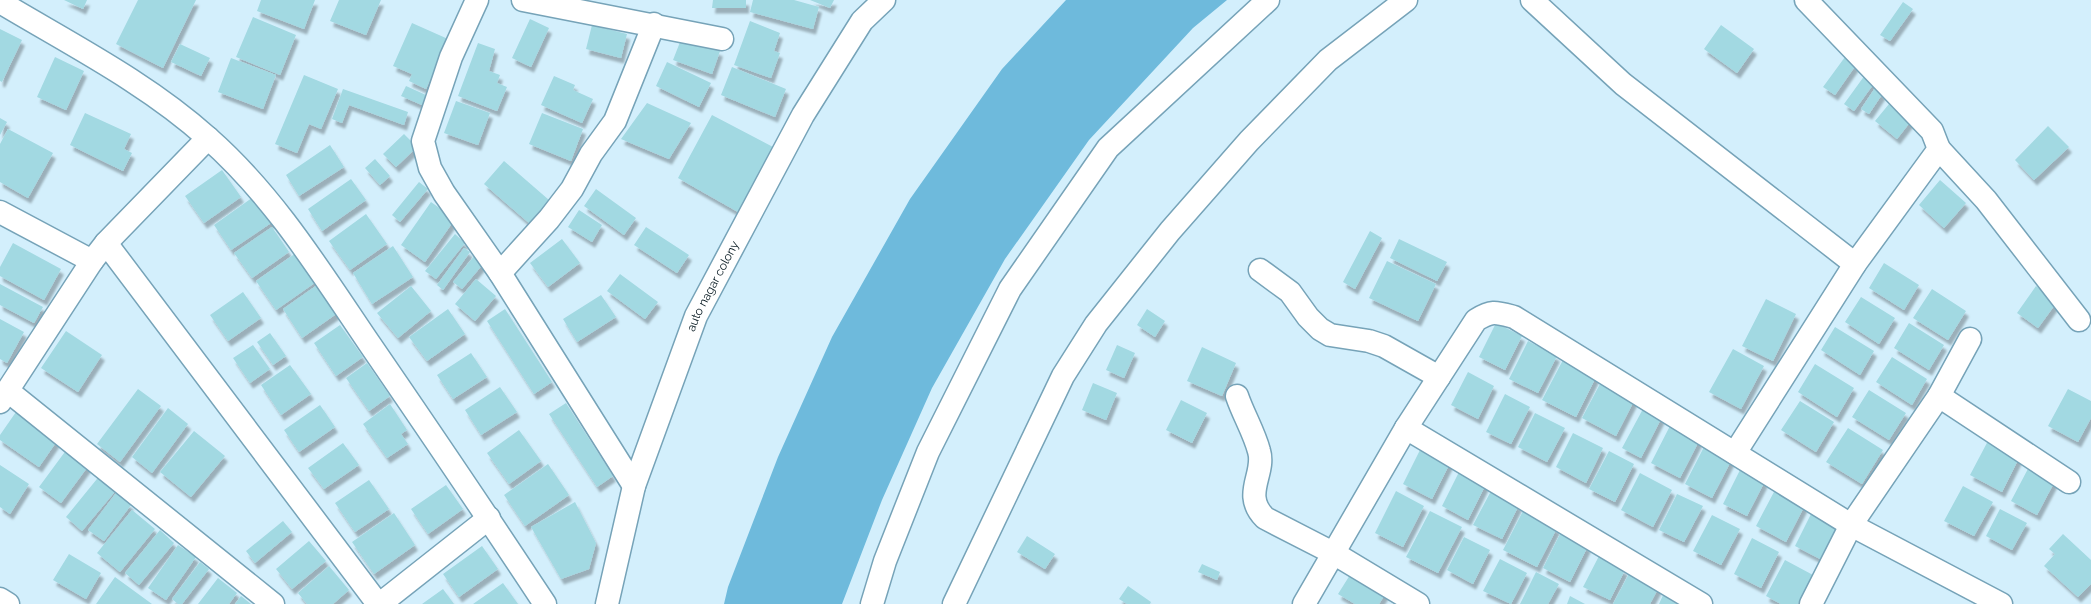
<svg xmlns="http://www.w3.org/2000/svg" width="2091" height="604" viewBox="0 0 2091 604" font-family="Raleway,sans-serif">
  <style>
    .water { fill: #6ebadc }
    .building { fill: #a2d9e2; filter: url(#shadow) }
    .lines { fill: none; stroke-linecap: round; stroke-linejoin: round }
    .minor-casing { stroke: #76a3b8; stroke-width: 25 }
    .minor { stroke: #fff; stroke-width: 22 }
    .labels { text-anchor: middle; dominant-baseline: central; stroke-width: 5; stroke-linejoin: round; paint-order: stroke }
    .street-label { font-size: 12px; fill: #061820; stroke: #eff8fd }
  </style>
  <defs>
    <filter id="shadow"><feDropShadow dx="3" dy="5.5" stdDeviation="1" flood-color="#0004"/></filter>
  </defs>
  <rect width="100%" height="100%" fill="#d3effc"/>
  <path class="water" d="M1066 0H1227L1193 28 1089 140 1005 259 932 388 882 500 842 604H724L728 587 778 457 832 337 910 199 1002 69Z"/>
  <path class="building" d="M64 0H87L83 9Z
    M138 0H196L163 68 116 44Z
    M261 0H315L304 29 257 11Z
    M339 0H381L366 35 330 21Z
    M713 0H746V8H712Z
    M753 0H794L819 7 813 29 750 12Z
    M810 0H834L830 8Z
    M1903 2 1913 9 1890 41 1880 35Z
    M253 17 296 35 280 75 236 57Z
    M530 19 549 28 531 67 512 58Z
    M750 21 780 33 774 51 780 53 771 78 734 65Z
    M412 23 448 39 426 89 409 81 412 74 393 66Z
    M592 25 627 34 621 58 586 49Z
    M1721 25 1754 49 1737 73 1704 49Z
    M0 29 22 40 2 82 0 81Z
    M682 37 720 51 712 74 673 60Z
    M478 43 495 49 489 71 500 75 497 83 507 87 497 111 458 96Z
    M180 44 210 58 201 76 171 62Z
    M55 57 84 71 66 110 37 97Z
    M1845 57 1856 65 1835 95 1823 87Z
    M231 58 276 75 263 109 218 92Z
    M667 62 711 83 699 107 656 86Z
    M732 67 786 89 775 117 721 95Z
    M304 75 338 89 321 129 309 124 297 153 275 144Z
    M1865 75 1875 82 1854 111 1844 104Z
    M554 76 575 85 573 90 593 99 582 123 541 105Z
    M406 86 426 95 422 105 401 96Z
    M1875 88 1883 93 1869 114 1861 109Z
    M343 89 408 112 404 125 349 105 342 123 332 119Z
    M456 101 490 113 478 145 444 133Z
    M647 103 691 123 669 159 621 139Z
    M1889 104 1911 121 1897 139 1875 121Z
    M85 113 131 134 124 149 132 153 123 171 70 145Z
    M542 113 583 129 571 161 529 144Z
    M712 115 773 147 738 212 678 178Z
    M0 118 7 122 0 135Z
    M2048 126 2069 147 2034 180 2015 160Z
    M8 129 53 153 28 198 0 182V144Z
    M404 134 417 147 396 167 383 154Z
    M330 145 344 167 299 196 286 175Z
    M375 159 390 176 380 185 365 168Z
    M504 161 549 200 529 223 484 184Z
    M222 170 241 197 204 223 185 196Z
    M351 179 366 200 322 231 308 209Z
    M1940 180 1966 203 1944 228 1919 205Z
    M419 182 428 189 400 222 392 215Z
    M596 189 636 218 624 235 584 206Z
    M256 195 274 221 231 250 214 225Z
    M431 202 455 219 425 262 401 245Z
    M579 210 602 225 592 242 568 227Z
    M366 214 387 244 350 270 329 241Z
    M272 227 289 252 252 278 234 253Z
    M646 227 689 255 677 273 634 245Z
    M1370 231 1382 238 1355 289 1343 282Z
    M455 234 465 243 436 279 425 271Z
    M562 239 580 263 548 287 530 263Z
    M1399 239 1447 262 1437 281 1390 258Z
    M13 243 61 269 44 300 0 276V267Z
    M393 246 413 277 372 304 353 273Z
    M464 248 470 252 443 290 437 285Z
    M296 253 316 282 276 310 256 281Z
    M475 255 484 263 462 289 453 282Z
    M1387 261 1436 284 1418 321 1369 298Z
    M1884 263 1919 285 1904 310 1869 288Z
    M620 274 658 302 645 319 607 291Z
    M476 279 496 296 475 321 455 304Z
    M320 283 339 312 302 338 283 309Z
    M0 284 43 307 34 323 0 305Z
    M411 286 431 311 398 338 377 313Z
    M2036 286 2057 302 2038 328 2017 313Z
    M1932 289 1966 311 1948 340 1913 318Z
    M243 292 261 318 228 341 210 315Z
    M601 295 616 317 577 342 563 319Z
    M1861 297 1895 318 1879 344 1845 322Z
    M1766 299 1796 314 1773 361 1742 346Z
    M448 309 465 334 427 361 409 337Z
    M505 309 552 382 534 394 487 321Z
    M1147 309 1165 321 1155 337 1137 325Z
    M0 319 24 332 7 363 0 359Z
    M1496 323 1522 336 1505 370 1479 357Z
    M1909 323 1944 345 1929 370 1894 348Z
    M340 325 363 357 336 376 314 343Z
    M1835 327 1874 351 1860 375 1821 350Z
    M66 331 102 355 78 392 41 368Z
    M270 333 286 356 273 365 257 342Z
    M1528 341 1557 356 1538 393 1509 379Z
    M253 345 270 369 250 383 233 358Z
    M1117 345 1135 353 1124 378 1106 370Z
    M1202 347 1236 363 1222 396 1187 381Z
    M1733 349 1764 366 1741 409 1709 392Z
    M471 353 487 377 453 399 437 375Z
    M1892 357 1927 379 1912 405 1876 382Z
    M1564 358 1597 375 1576 417 1542 400Z
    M367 363 390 396 369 411 346 378Z
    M1815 364 1854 388 1837 417 1798 392Z
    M290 365 311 394 281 415 261 385Z
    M1468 372 1494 386 1478 419 1451 405Z
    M1601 382 1635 399 1616 436 1582 418Z
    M1093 383 1117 393 1106 420 1082 410Z
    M500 387 517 412 481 435 465 410Z
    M138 389 161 406 120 462 97 444Z
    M2068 389 2091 401V418L2078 442 2048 426Z
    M1869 390 1906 413 1889 440 1852 417Z
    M1505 394 1530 407 1511 444 1486 432Z
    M1181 400 1207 413 1192 443 1166 430Z
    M1800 401 1834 422 1816 452 1781 430Z
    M566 403 613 476 597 487 549 414Z
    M390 404 407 430 401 434 408 444 387 458 363 424Z
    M320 405 335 427 299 452 284 430Z
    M1644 407 1662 417 1641 458 1622 448Z
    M168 408 188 424 152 473 132 457Z
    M16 412 57 441 39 467 0 440V435Z
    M1535 413 1565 428 1547 462 1518 447Z
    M1672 422 1701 437 1680 478 1651 463Z
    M1848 428 1883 450 1862 484 1826 462Z
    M519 430 541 461 509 484 487 453Z
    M194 431 225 456 191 497 160 472Z
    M1573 433 1603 448 1586 483 1556 467Z
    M1989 439 2020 456 2002 492 1970 475Z
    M1424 442 1453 457 1432 499 1403 484Z
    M343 443 359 465 324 489 308 468Z
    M1705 445 1732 459 1712 498 1685 484Z
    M67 449 89 465 61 503 39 487Z
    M1609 451 1634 464 1615 502 1589 489Z
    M548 464 569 495 525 526 504 495Z
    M0 465 29 484 10 514 0 507Z
    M2030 465 2056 479 2037 515 2011 501Z
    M1461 468 1487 482 1468 520 1442 506Z
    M1741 468 1765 481 1747 516 1723 504Z
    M1640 473 1672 490 1653 527 1621 510Z
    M101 474 118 488 82 531 66 517Z
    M369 480 389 509 355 532 335 503Z
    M446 485 463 509 428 534 411 509Z
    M1963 486 1993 502 1974 536 1944 521Z
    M1775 490 1805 505 1786 542 1756 526Z
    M1396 491 1424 506 1403 547 1375 533Z
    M1491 491 1519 505 1502 539 1473 525Z
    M116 493 131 505 104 541 88 530Z
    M1677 494 1703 506 1684 542 1659 530Z
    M575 502 596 543 589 569 561 579 531 527Z
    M2000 509 2027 523 2012 550 1986 536Z
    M132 510 155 529 120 572 97 553Z
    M1813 510 1843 525 1824 561 1795 546Z
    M1430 511 1462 527 1438 573 1406 557Z
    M1523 511 1557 528 1537 567 1503 550Z
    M394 513 415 545 374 574 352 542Z
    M1712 515 1740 529 1721 565 1693 551Z
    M283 521 292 532 255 563 246 551Z
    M160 530 174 543 139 585 125 573Z
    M1561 532 1588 546 1570 582 1543 568Z
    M2063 534 2091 560V584L2078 597 2044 566 2055 554 2049 549Z
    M1027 536 1055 554 1045 569 1017 552Z
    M1464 537 1490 550 1473 584 1447 570Z
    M1752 538 1779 552 1761 588 1734 574Z
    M309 541 326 561 292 589 276 569Z
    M178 545 196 557 166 600 148 588Z
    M482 546 498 569 459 597 443 574Z
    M69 554 101 573 86 599 53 580Z
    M1599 556 1625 570 1610 600 1583 587Z
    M1500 559 1527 573 1511 604 1483 591Z
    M1785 560 1813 575 1798 604H1781L1766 596Z
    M200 562 209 569 182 604H178L172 599Z
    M1202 564 1220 572 1217 580 1198 572Z
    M329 566 349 590 333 604H307L298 593Z
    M1355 567 1389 588 1379 604H1355L1338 594Z
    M1632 568 1661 583 1650 604H1613Z
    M1536 572 1559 584 1548 604H1520Z
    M115 577 152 604H96Z
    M218 578 237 593 229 604H198Z
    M503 583 518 604H473Z
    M1128 586 1151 602 1150 604H1127L1119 599Z
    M443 589 454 604H422Z
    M1664 593 1685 604H1659Z
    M241 596 251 604H235Z
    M1570 596 1585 604H1567Z"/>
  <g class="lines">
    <defs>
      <g id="minor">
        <path d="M477 0 451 57 423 141 430 168 444 193 500 273 634 486"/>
        <path d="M523 0 722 39"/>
        <path d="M1532 0 1623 84 1855 264"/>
        <path d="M0 2C70 44 147 83 208 138 274 196 320 271 369 343 428 429 487 516 545 604"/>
        <path d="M1939 149 1986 200 2079 320"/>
        <path d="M0 212 92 261"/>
        <path d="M106 243 378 604"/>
        <path d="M1260 270 1290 292 1308 317 1320 329 1330 335 1369 341 1384 346 1439 377"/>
        <path d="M500 273 549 219 572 189 591 154 615 121 654 24"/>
        <path d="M8 391 273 604"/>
        <path d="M1237 396C1243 414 1254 432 1259 451 1266 474 1241 494 1265 518L1335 554 1418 604"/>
        <path d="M1939 396 1970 339"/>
        <path d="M0 402 92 261 106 243 208 138"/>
        <path d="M1406 428 1701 604"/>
        <path d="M1735 453 1855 264 1939 149 1932 131 1806 0"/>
        <path d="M0 599 8 604"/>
        <path d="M380 604 489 518"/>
        <path id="s1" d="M607 604 634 486 696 316 803 115 862 21 884 0"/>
        <path d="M872 604 885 561 928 452 1010 289 1108 148 1268 0"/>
        <path d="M954 604 1063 376 1096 324 1170 231 1249 141 1328 60 1406 0"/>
        <path d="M1304 604 1406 428 1476 320C1492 310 1496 312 1514 317L1851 525 2001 604"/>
        <path d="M1811 604 1851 525 1939 396 2069 482"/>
      </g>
    </defs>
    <use href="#minor" class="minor-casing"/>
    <use href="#minor" class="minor"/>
  </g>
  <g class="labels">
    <g class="street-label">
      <text stroke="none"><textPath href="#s1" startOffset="336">auto nagar colony</textPath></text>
    </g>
  </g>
</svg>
